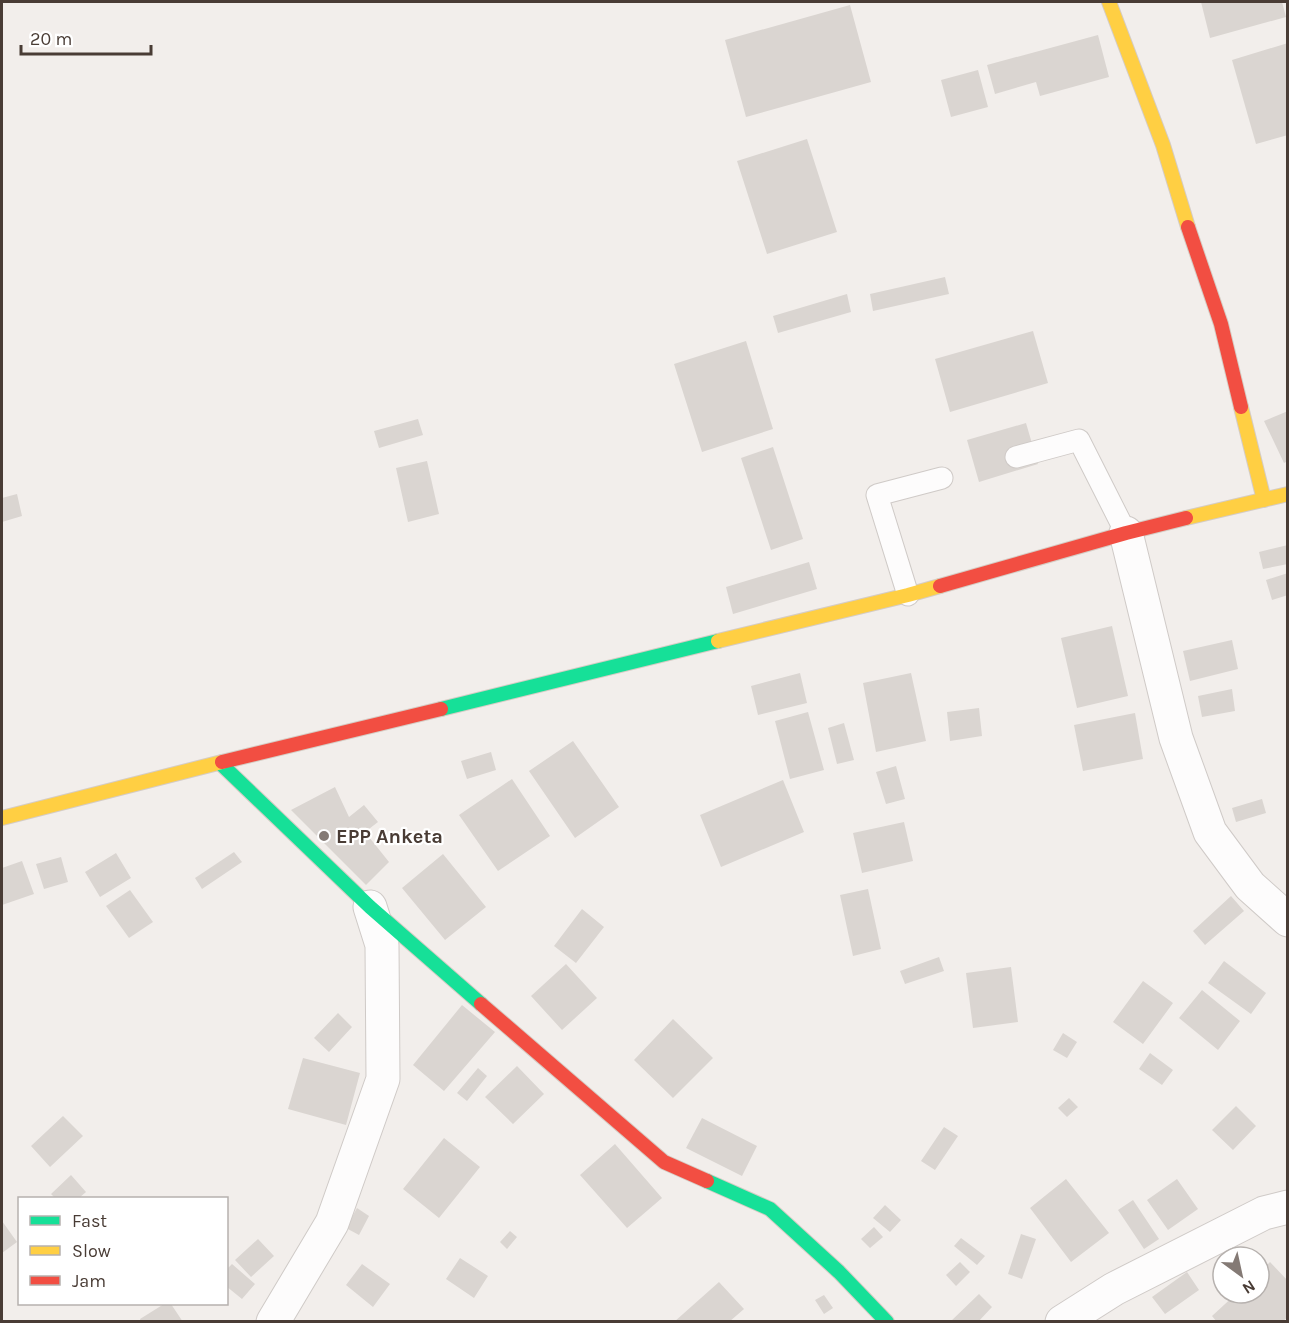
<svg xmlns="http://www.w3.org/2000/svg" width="1289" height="1323" viewBox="0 0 1289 1323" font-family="Karla,sans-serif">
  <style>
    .building { fill: #dad5d1 }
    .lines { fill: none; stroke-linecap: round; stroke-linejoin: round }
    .lane-casing { stroke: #cfcac7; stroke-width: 23 }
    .street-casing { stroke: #cfcac7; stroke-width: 35 }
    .fast-casing { stroke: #d5ccc4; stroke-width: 16 }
    .slow-casing { stroke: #d5ccc4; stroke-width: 16 }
    .jam-casing { stroke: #d5ccc4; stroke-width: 16 }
    .lane { stroke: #fdfcfc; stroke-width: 21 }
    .street { stroke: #fdfcfc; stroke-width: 33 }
    .fast { stroke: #16e098; stroke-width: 14 }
    .slow { stroke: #ffcf43; stroke-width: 14 }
    .jam { stroke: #f24e42; stroke-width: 14 }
    .poi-dot { fill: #847a75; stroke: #fff; stroke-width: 2 }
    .labels { text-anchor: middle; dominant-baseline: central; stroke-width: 4.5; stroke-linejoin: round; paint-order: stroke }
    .poi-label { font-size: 20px; font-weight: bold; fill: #493c35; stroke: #fff; text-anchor: start }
  </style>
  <rect width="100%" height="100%" fill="#f2eeeb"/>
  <path class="building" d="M1201 2H1282L1286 17 1210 38Z
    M850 5 871 82 746 117 725 40Z
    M1098 35 1109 77 1040 96 1036 82 995 94 987 65Z
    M1288 43V135L1256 144 1232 60Z
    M978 70 988 107 951 117 941 80Z
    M807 139 837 232 767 254 737 161Z
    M945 277 949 294 873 311 870 294Z
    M847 294 851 312 778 333 773 316Z
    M1033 331 1048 383 950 412 935 359Z
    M746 341 773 429 702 452 674 364Z
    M1288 411V461L1284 463 1264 421Z
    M418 419 423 435 379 448 374 431Z
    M1026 423 1038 464 979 482 967 440Z
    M773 447 803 539 771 550 741 458Z
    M427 461 439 514 408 522 396 468Z
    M17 494 22 516 2 522V498Z
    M1288 545V564L1263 569 1259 552Z
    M809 562 817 589 733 614 726 587Z
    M1288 573V595L1272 600 1266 580Z
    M1112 626 1128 696 1077 708 1061 638Z
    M1232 640 1238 669 1190 681 1183 651Z
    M800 673 807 703 758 715 751 686Z
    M911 673 926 741 876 752 863 683Z
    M1232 689 1235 711 1202 717 1198 696Z
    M979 708 982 736 950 741 947 712Z
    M808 712 824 770 790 779 775 721Z
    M1135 713 1143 759 1083 771 1074 725Z
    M844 723 854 760 837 764 828 728Z
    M573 741 619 807 575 838 529 771Z
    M491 752 496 770 467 779 461 761Z
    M896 766 905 799 886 804 876 772Z
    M512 779 550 836 498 871 459 815Z
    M783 780 804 832 721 867 700 815Z
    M335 787 349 817 364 805 378 822 365 832 389 862 366 885 291 810Z
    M1262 799 1266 813 1236 822 1232 808Z
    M904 822 913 861 862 873 853 833Z
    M234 852 242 862 202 889 195 878Z
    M116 853 131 878 100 897 85 872Z
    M443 854 486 907 445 940 402 888Z
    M61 857 68 882 44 889 36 864Z
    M22 861 34 894 2 905V868Z
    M868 889 881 949 853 956 840 895Z
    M130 890 153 922 129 938 106 906Z
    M1231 896 1244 911 1205 945 1193 931Z
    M582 909 604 927 576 963 554 946Z
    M939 957 944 971 905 984 900 971Z
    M1224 961 1266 993 1251 1014 1208 983Z
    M566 964 597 998 562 1030 531 996Z
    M1011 967 1018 1022 973 1028 966 973Z
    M1143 981 1173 1003 1143 1044 1113 1022Z
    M1202 990 1240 1021 1218 1050 1179 1018Z
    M462 1005 495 1032 444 1091 413 1065Z
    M338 1013 352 1027 329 1052 314 1038Z
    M673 1019 713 1058 673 1098 634 1060Z
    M1063 1033 1077 1042 1067 1058 1053 1050Z
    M1150 1053 1173 1070 1162 1085 1139 1069Z
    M303 1058 360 1073 346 1125 288 1109Z
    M517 1066 544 1094 513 1124 485 1097Z
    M478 1068 487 1076 467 1101 457 1093Z
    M1069 1098 1078 1107 1067 1117 1058 1108Z
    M1236 1106 1256 1126 1233 1150 1212 1130Z
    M63 1116 83 1136 50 1167 31 1146Z
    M702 1118 757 1146 742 1176 686 1148Z
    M944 1127 958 1136 935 1170 921 1161Z
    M444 1138 480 1167 439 1218 403 1189Z
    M615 1144 662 1198 627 1228 580 1175Z
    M71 1175 86 1192 79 1198H55L51 1194Z
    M1066 1179 1109 1233 1071 1262 1030 1208Z
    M1177 1179 1198 1209 1168 1230 1147 1200Z
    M1133 1200 1159 1239 1144 1249 1118 1210Z
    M885 1205 901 1220 890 1232 873 1218Z
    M357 1208 369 1216 359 1235 346 1228Z
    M2 1221 17 1242 2 1253Z
    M874 1227 883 1237 870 1248 861 1239Z
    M510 1231 517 1237 507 1249 500 1242Z
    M1021 1234 1036 1239 1022 1279 1008 1274Z
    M961 1238 985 1256 977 1265 954 1246Z
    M258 1239 274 1256 251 1277 235 1260Z
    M460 1258 488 1276 474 1298 446 1279Z
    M960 1262 970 1272 956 1286 946 1275Z
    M1270 1262 1288 1281V1317L1282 1322H1217L1212 1316 1237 1293H1259V1273Z
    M232 1264 255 1284 242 1299 226 1286V1270Z
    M362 1264 390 1284 373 1307 346 1285Z
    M1187 1272 1199 1290 1165 1314 1152 1297Z
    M719 1282 744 1309 729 1322H674Z
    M979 1294 992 1307 978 1322H950Z
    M824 1295 833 1308 824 1314 815 1300Z
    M164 1304H171L183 1322H141L140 1319Z"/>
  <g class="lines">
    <defs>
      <path id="lane" d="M1016 457 1079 440 1126 533
        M908 595 877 495 942 478"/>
      <path id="street" d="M1126 533 1176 738 1210 832 1250 886 1288 920
        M273 1322 332 1223 383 1079 382 945 370 907
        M1062 1322 1114 1289 1264 1213 1288 1207"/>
      <path id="fast" d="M441 709 718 641
        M220 763 370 907 481 1004
        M707 1181 770 1209 839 1272 887 1322"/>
      <path id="slow" d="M1109 2 1163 145 1188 227
        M1241 407 1264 500
        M1186 518 1288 494
        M718 641 908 595 940 586
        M2 818 222 762"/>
      <path id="jam" d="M1188 227 1221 324 1241 407
        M940 586 1126 533 1186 518
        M222 762 441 709
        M481 1004 664 1162 707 1181"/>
    </defs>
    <use href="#lane" class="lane-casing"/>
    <use href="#street" class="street-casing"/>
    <use href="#fast" class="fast-casing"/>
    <use href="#slow" class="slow-casing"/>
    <use href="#jam" class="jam-casing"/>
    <use href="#lane" class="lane"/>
    <use href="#street" class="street"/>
    <use href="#fast" class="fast"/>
    <use href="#slow" class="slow"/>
    <use href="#jam" class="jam"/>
  </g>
  <circle class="poi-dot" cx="324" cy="836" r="6"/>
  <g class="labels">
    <g class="poi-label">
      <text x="336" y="836">EPP Anketa</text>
    </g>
  </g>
  <rect width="1289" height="1323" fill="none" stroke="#493c35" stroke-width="6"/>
  <rect x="18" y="1197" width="210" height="108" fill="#ffffff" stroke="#b6b1ae" stroke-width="1.5"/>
  <rect x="30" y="1216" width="30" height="9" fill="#16e098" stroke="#b6b1ae" stroke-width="1.5"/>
  <text x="72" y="1227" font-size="18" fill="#493c35">Fast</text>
  <rect x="30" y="1246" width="30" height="9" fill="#ffcf43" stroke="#b6b1ae" stroke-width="1.5"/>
  <text x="72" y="1257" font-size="18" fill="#493c35">Slow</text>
  <rect x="30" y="1276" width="30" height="9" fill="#f24e42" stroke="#b6b1ae" stroke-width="1.5"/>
  <text x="72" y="1287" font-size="18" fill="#493c35">Jam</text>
  <g transform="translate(1241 1275) rotate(147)"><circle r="28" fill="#ffffff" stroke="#b6b1ae" stroke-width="1.5"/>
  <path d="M0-4.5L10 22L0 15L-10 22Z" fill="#847a75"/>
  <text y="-9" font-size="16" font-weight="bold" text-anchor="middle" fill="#493c35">N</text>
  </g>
  <path d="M21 45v9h130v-9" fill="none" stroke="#493c35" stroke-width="3"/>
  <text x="30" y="45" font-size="18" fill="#493c35" stroke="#ffffff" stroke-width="4.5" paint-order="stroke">20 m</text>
</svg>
